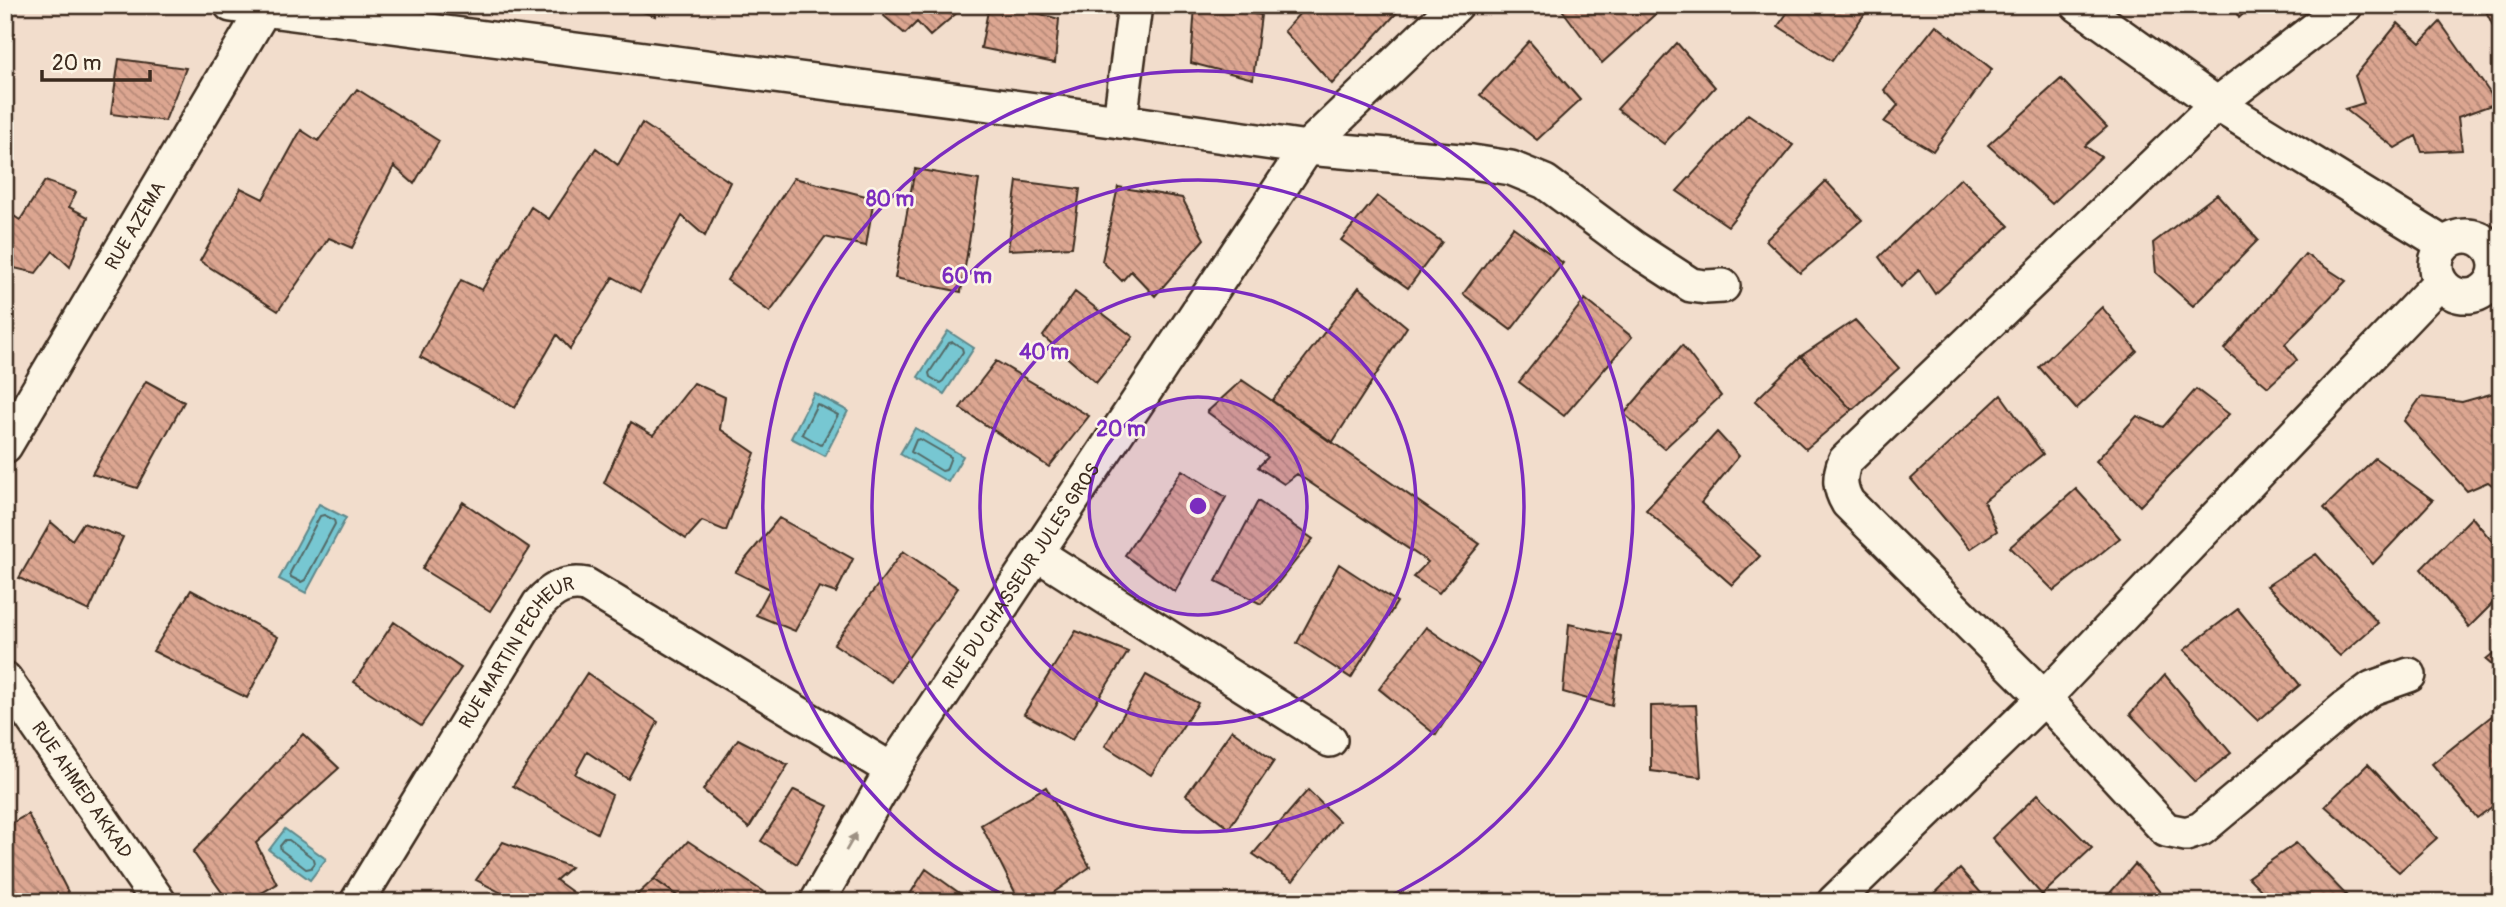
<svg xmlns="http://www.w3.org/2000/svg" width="2506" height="907" viewBox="0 0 2506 907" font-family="Pangolin,sans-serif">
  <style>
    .water { fill: #77c7d2; stroke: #5f888a; stroke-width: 2 }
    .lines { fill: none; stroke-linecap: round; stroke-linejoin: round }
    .shore { stroke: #536966; stroke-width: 2 }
    .building { fill: url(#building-back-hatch); stroke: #3b2a1e; stroke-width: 2 }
    .street-casing { stroke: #3b2a1e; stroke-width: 38 }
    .street { stroke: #fcf5e5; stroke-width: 33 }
    .oneway { fill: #9c9082 }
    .ring { fill: none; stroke: #7b2cbf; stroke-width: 3.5 }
    .labels { text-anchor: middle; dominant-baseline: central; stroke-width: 5; stroke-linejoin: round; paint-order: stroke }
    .street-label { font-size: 19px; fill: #3b2a1e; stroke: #fcf5e5 }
    .centre { fill: #7b2cbf; stroke: #fcf5e5; stroke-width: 3.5 }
    .ring-label { font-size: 21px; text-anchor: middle; font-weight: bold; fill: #7b2cbf; stroke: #fcf5e5; stroke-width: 5; stroke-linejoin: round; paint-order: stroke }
  </style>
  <defs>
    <pattern id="building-back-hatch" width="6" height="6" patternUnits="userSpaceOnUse" patternTransform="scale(1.75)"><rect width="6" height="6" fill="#dca691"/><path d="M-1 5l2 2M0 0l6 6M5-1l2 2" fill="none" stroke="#b48776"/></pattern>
  </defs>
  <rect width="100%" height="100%" fill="#f2ddcc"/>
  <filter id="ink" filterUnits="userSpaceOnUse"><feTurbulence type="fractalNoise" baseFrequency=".0143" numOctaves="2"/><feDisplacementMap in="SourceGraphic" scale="14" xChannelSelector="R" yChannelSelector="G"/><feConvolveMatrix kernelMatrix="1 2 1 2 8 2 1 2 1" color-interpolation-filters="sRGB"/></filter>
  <g filter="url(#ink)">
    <path class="water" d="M948 331 974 348 944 394 918 377Z
      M814 393 848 411 825 456 791 438Z
      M915 428 963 456 948 482 900 454Z
      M319 504 346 518 306 593 279 579Z
      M285 829 326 859 310 880 269 850Z"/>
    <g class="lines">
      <path class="shore" d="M953 342 962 348 963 352 943 381 940 383 930 377 929 373 949 343Z
        M817 404 838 415 821 445 802 434Z
        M920 439 951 457 946 470 942 471 911 452 916 440Z
        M324 515 334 520 335 524 305 580 301 582 291 577 290 573 320 516Z
        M285 840H289L314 859 315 863 311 868 306 869 281 850 280 846Z"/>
    </g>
    <path class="building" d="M622 5H655V16Z
      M888 5H966L930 36 917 22 905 34 884 16Z
      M989 5H1034L1033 12 1059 19 1055 63 981 48Z
      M1195 5 1261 15 1253 79 1191 63Z
      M1307 5H1404L1332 84 1284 31Z
      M1561 5H1662L1663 7 1602 63 1560 7Z
      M1793 5H1863L1868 9 1832 61 1778 26Z
      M2232 5H2253L2239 18Z
      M2483 5H2501V33L2497 34Z
      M2440 22 2497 103 2458 117 2462 150 2422 152 2416 136 2395 148 2345 109 2364 103 2355 76 2398 23 2420 43Z
      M1936 25 1992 69 1933 151 1884 122 1898 105 1884 90Z
      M1529 41 1580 100 1537 140 1480 95Z
      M1677 43 1715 87 1664 144 1617 109Z
      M119 59 186 68 165 121 111 114Z
      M2061 79 2107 127 2085 146 2101 157 2052 204 1988 145Z
      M357 89 439 141 414 184 394 166 352 248 329 238 278 311 200 261 241 188 263 199 301 130 318 141Z
      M1748 114 1793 145 1728 226 1677 191Z
      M642 123 730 182 705 236 682 216 640 292 613 277 570 349 557 335 515 408 420 357 461 280 482 290 531 207 549 219 596 148 618 165Z
      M915 169 979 180 961 292 895 278Z
      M794 178 874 198 866 246 825 237 770 312 727 280Z
      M1961 178 2009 226 1935 294 1919 270 1901 287 1879 257Z
      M45 181 76 192 69 207 88 217 70 267 53 251 36 273 5 266V210L20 220Z
      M1017 181 1080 189 1072 247 1008 250Z
      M1826 181 1862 220 1800 273 1766 240Z
      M1118 187 1182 198 1204 239 1155 296 1131 271 1122 281 1102 261Z
      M2217 194 2258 240 2193 306 2156 273 2153 243Z
      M1377 196 1442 242 1408 288 1341 240Z
      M1513 227 1563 263 1511 330 1463 294Z
      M2305 254 2346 281 2285 344 2297 360 2268 387 2224 349Z
      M1359 287 1407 327 1332 443 1272 401Z
      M1075 292 1133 337 1096 383 1043 336Z
      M1585 299 1632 337 1564 416 1519 382Z
      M2102 307 2137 351 2076 409 2039 367Z
      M1855 320 1899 368 1852 410 1801 356Z
      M1682 345 1721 396 1664 449 1624 414Z
      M1801 356 1852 410 1806 449 1755 401Z
      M996 361 1089 416 1049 467 960 408Z
      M1242 380 1480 544 1439 593 1413 577 1428 562 1297 474 1284 484 1258 467 1268 457 1207 412Z
      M146 381 184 402 137 488 92 474Z
      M694 383 725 397 720 429 755 453 726 531 702 521 686 539 604 483 631 422 653 435Z
      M2196 389 2229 414 2140 506 2096 461 2137 416 2163 427Z
      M2501 391V492L2488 482 2467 491 2404 421 2421 397 2462 402Z
      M2001 395 2043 454 1984 501 1997 531 1970 549 1911 479Z
      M1717 432 1739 456 1701 503 1760 556 1732 585 1646 510Z
      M2375 458 2433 500 2373 564 2324 508Z
      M1182 470 1226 497 1175 592 1125 555Z
      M2076 489 2120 538 2054 591 2010 547Z
      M1258 501 1313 539 1261 604 1216 581Z
      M463 502 530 548 490 611 422 569Z
      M2472 517 2501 552V595L2469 627 2421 569Z
      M779 518 853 559 836 593 819 587 795 631 756 615 770 589 735 572Z
      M51 522 72 540 83 523 123 537 89 611 19 578Z
      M903 551 958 588 891 682 834 644Z
      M2316 554 2378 623 2340 656 2267 586Z
      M1339 564 1397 602 1351 678 1297 643Z
      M191 590 278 637 247 698 153 651Z
      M2238 609 2300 685 2258 721 2184 650Z
      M394 622 461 668 421 726 354 682Z
      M1569 624 1621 636 1612 706 1563 692Z
      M1426 627 1480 665 1436 735 1379 689Z
      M1076 631 1128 652 1072 740 1024 714Z
      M2501 648V673L2486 660Z
      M587 673 658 722 628 779 587 752 575 774 612 795 597 833 513 786Z
      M1146 675 1198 703 1151 775 1105 746Z
      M2165 675 2231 753 2195 782 2130 714Z
      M1696 705 1701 777 1651 771V706Z
      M2494 714 2501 721V800L2477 818 2432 764Z
      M1232 730 1274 761 1229 828 1186 795Z
      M303 734 339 768 256 843 277 884 246 902H229L193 852Z
      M738 739 788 765 749 828 703 790Z
      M2368 764 2437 838 2399 872 2325 806Z
      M1046 787 1090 867 1040 902H1020L981 825Z
      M794 790 828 806 797 864 761 841Z
      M1308 790 1339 821 1293 881 1253 854Z
      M2038 794 2092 848 2042 895 1992 838Z
      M28 814 69 894 5 902V827Z
      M688 841 771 897 768 902H686L654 879Z
      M503 842 571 867 556 880 582 899 580 902H519L476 880Z
      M2296 843 2349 898 2346 902H2273L2248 877Z
      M2135 864 2169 902H2102Z
      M926 869 972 902H905Z
      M1960 869 1989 902H1926Z
      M654 879 686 902H646L637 895Z"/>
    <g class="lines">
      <defs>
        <g id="street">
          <path d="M231 5 1120 121 1307 148 1472 162 1511 168 1545 182 1634 248 1691 285 1706 287 1723 286"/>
          <path d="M2078 5 2217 104 2444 244"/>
          <path d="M2346 5 2217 104 1845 461C1839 477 1839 488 1848 503L2044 698 2166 830 2186 834 2201 829 2345 708 2372 688 2409 675"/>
          <path d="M1120 121 1135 5"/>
          <circle cx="2466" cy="266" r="30"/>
          <path id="s1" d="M5 446 264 9 262 5"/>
          <path d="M1036 553 1330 740"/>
          <path id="s2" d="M5 679 159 902"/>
          <path id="s3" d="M357 902 539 604C552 589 566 581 586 585L892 770"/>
          <path id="s4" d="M817 902 892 770 1307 148 1456 5"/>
          <path d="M1834 902 2044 698 2440 282"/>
        </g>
      </defs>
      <use href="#street" class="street-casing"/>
      <use href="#street" class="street"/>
    </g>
    <defs><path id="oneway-solid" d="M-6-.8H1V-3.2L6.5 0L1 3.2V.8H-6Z" transform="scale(1.75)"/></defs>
    <use class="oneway" href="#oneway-solid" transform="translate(851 842) rotate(-60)"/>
  </g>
  <circle cx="1198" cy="506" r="109" fill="#7b2cbf" fill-opacity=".12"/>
  <g class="ring">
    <circle cx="1198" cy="506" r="109"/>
    <circle cx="1198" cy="506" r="218"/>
    <circle cx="1198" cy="506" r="326"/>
    <path d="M1014 900A435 435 0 1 1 1382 900"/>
  </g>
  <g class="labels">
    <g class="street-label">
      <text stroke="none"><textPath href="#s1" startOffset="256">RUE AZEMA</textPath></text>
      <text stroke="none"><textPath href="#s4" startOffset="385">RUE DU CHASSEUR JULES GROS</textPath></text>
      <text stroke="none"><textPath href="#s3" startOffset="298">RUE MARTIN PECHEUR</textPath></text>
      <text stroke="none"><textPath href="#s2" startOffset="135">RUE AHMED AKKAD</textPath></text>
    </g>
  </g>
  <circle cx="1198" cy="506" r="10" class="centre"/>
  <g class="ring-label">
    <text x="890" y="206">80 m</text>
    <text x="967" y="283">60 m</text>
    <text x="1044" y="359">40 m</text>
    <text x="1121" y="436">20 m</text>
  </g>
  <rect width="2506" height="907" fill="none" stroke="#fcf5e5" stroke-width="28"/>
  <rect x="14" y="14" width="2478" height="879" fill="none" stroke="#3b2a1e" stroke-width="2.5" filter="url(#ink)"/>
  <path d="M42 70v10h108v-10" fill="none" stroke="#3b2a1e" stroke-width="3.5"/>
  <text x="52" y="70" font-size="21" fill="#3b2a1e" stroke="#fcf5e5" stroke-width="5" paint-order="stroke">20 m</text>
</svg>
